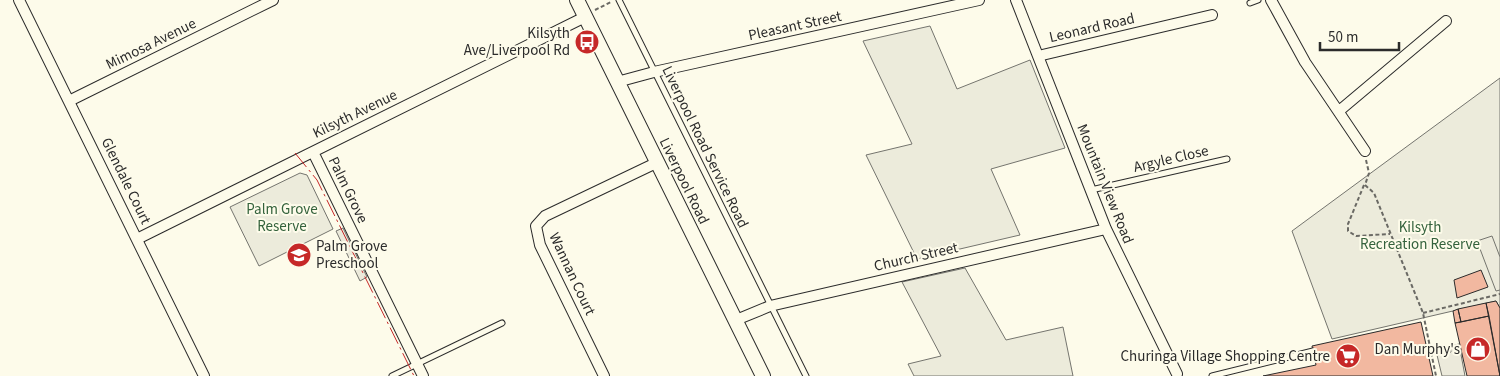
<svg xmlns="http://www.w3.org/2000/svg" width="1500" height="376" viewBox="0 0 1500 376" font-family="'Source Sans 3',sans-serif">
  <style>
    .green { fill: #ecebdb; stroke: #74746e }
    .parking { fill: #eceadb; stroke: #74746e }
    .building { fill: #f2b8a0; stroke: #2b2b2b }
    .lines { fill: none; stroke-linecap: round; stroke-linejoin: round }
    .lane-casing { stroke: #2b2b2b; stroke-width: 7 }
    .street-casing { stroke: #2b2b2b; stroke-width: 12 }
    .secondary-casing { stroke: #2b2b2b; stroke-width: 16 }
    .path { stroke: #6a6964; stroke-width: 2; stroke-dasharray: 4 2.5; stroke-linecap: butt }
    .lane { stroke: #fdfbea; stroke-width: 5 }
    .street { stroke: #fdfbea; stroke-width: 10 }
    .secondary { stroke: #fdfbea; stroke-width: 14 }
    .power { stroke: #c62828; stroke-width: 1; stroke-dasharray: 18 4 2.5 4; stroke-linecap: butt }
    .labels { text-anchor: middle; dominant-baseline: central; stroke-width: 4; stroke-linejoin: round; paint-order: stroke }
    .street-label { font-size: 15px; fill: #2b2b2b; stroke: #fdfbea }
    .poi-label { font-size: 15px; fill: #2b2b2b; stroke: #fdfbea; text-anchor: end }
    .park-label { font-size: 15px; fill: #34623c; stroke: #fdfbea }
  </style>
  <rect width="100%" height="100%" fill="#fdfbea"/>
  <path class="green" d="M930 26 957 89 1030 60 1065 148 991 169 1020 235 917 259 866 155 912 144 863 41Z
    M1500 78V308L1496 301 1332 339 1292 231Z
    M300 173 307 175 333 229 259 266 230 207Z
    M965 268 1006 340 1063 327 1073 376H914L908 364 941 356 902 282Z"/>
  <path class="parking" d="M343 228 367 277 360 281 336 231Z
    M1492 236 1500 257V290L1496 291 1477 241Z
    M1459 344 1465 376H1442L1437 355 1451 352 1450 346Z"/>
  <path class="building" d="M1481 270 1488 287 1457 298 1454 280Z
    M1496 301 1500 308V376L1486 303Z
    M1486 303 1489 316 1461 322 1458 309Z
    M1458 309 1461 322 1455 323 1453 311Z
    M1489 316 1500 376H1467L1455 323Z
    M1421 322 1433 376H1263L1316 365 1312 346Z"/>
  <g class="lines">
    <defs>
      <path id="lane" d="M619 0 806 376
        M1250 3 1258 0
        M1091 190 1227 159
        M392 376 502 323
        M1212 376 1313 351"/>
      <path id="street" d="M19 0 204 376
        M1016 0 1106 229 1177 374
        M1271 0 1305 62 1365 151
        M1038 56 1212 15
        M617 82 654 72 979 0
        M69 101 273 0
        M1339 111 1446 21
        M313 152 423 376
        M137 239 585 17
        M736 320 770 306 1106 229
        M604 376 540 245 536 226 545 216 656 163"/>
      <path id="secondary" d="M577 0 763 376"/>
    </defs>
    <use href="#lane" class="lane-casing"/>
    <use href="#street" class="street-casing"/>
    <use href="#secondary" class="secondary-casing"/>
    <path class="path" d="M595 10 611 2
      M1366 160 1369 173 1365 185 1374 193 1423 313 1436 376
      M1364 185 1348 224V231L1356 236 1390 234
      M1423 313 1500 294"/>
    <use href="#lane" class="lane"/>
    <use href="#street" class="street"/>
    <use href="#secondary" class="secondary"/>
    <path class="power" d="M295 153 317 180 414 376"/>
  </g>
  <defs>
    <symbol id="bus-disc" viewBox="-11 -11 22 22"><circle r="9.5" fill="#c62828" stroke="#fdfbea"/><path d="M-5-6H5V4H4V6H2V4H-2V6H-4V4H-5ZM-3.5-4V0h7V-4ZM-3.5 1.2v1.5H-2V1.2ZM2 1.2v1.5H3.5V1.2Z" fill="#fff"/></symbol>
    <symbol id="school-disc" viewBox="-11 -11 22 22"><circle r="9.5" fill="#c62828" stroke="#fdfbea"/><path d="M0-5L7-2L0 1L-7-2ZM-4 1L0 2.5L4 1V4Q0 6-4 4Z" fill="#fff"/></symbol>
    <symbol id="shop-disc" viewBox="-11 -11 22 22"><circle r="9.5" fill="#c62828" stroke="#fdfbea"/><path d="M-5-2.5h2.3a2.7 3.5 0 0 1 5.4 0H5L5.5 6h-11ZM-1.5-2.5h3a1.5 2.3 0 0 0-3 0Z" fill="#fff"/></symbol>
    <symbol id="supermarket-disc" viewBox="-11 -11 22 22"><circle r="9.5" fill="#c62828" stroke="#fdfbea"/><path d="M-6-5.5h2.5l.6 2H6L4.5 2H-2.5L-4.4-4H-6ZM-1.5 3.2a1.3 1.3 0 1 0 .1 0ZM3 3.2a1.3 1.3 0 1 0 .1 0Z" fill="#fff"/></symbol>
  </defs>
  <g fill-rule="evenodd">
    <use href="#bus-disc" x="573" y="28" width="28" height="28"/>
    <use href="#school-disc" x="285" y="241" width="28" height="28"/>
    <use href="#shop-disc" x="1464" y="335" width="28" height="28"/>
    <use href="#supermarket-disc" x="1334" y="342" width="28" height="28"/>
  </g>
  <g class="labels">
    <g class="street-label">
      <text transform="translate(795 26) rotate(-12)">Pleasant Street</text>
      <text transform="translate(1092 28) rotate(-13)">Leonard Road</text>
      <text transform="translate(151 44) rotate(-26)">Mimosa Avenue</text>
      <text transform="translate(355 114) rotate(-26)">Kilsyth Avenue</text>
      <text transform="translate(705 147) rotate(64)">Liverpool Road Service Road</text>
      <text transform="translate(1171 159) rotate(-13)">Argyle Close</text>
      <text transform="translate(126 181) rotate(64)">Glendale Court</text>
      <text transform="translate(684 181) rotate(64)">Liverpool Road</text>
      <text transform="translate(1105 184) rotate(68)">Mountain View Road</text>
      <text transform="translate(348 190) rotate(64)">Palm Grove</text>
      <text transform="translate(916 257) rotate(-13)">Church Street</text>
      <text transform="translate(572 274) rotate(65)">Wannan Court</text>
    </g>
    <g class="poi-label">
      <text x="570" y="33">Kilsyth<tspan x="570" dy="17">Ave/Liverpool Rd</tspan></text>
      <text x="316" y="246" text-anchor="start">Palm Grove<tspan x="316" dy="17">Preschool</tspan></text>
      <text x="1460" y="349">Dan Murphy's</text>
      <text x="1330" y="356">Churinga Village Shopping Centre</text>
    </g>
    <g class="park-label">
      <text x="282" y="209">Palm Grove<tspan x="282" dy="17">Reserve</tspan></text>
      <text x="1420" y="227">Kilsyth<tspan x="1420" dy="17">Recreation Reserve</tspan></text>
    </g>
  </g>
  <path d="M1320 42v8h79v-8" fill="none" stroke="#2b2b2b" stroke-width="2.5"/>
  <text x="1328" y="42" font-size="15" fill="#2b2b2b" stroke="#fdfbea" stroke-width="4" paint-order="stroke">50 m</text>
</svg>
